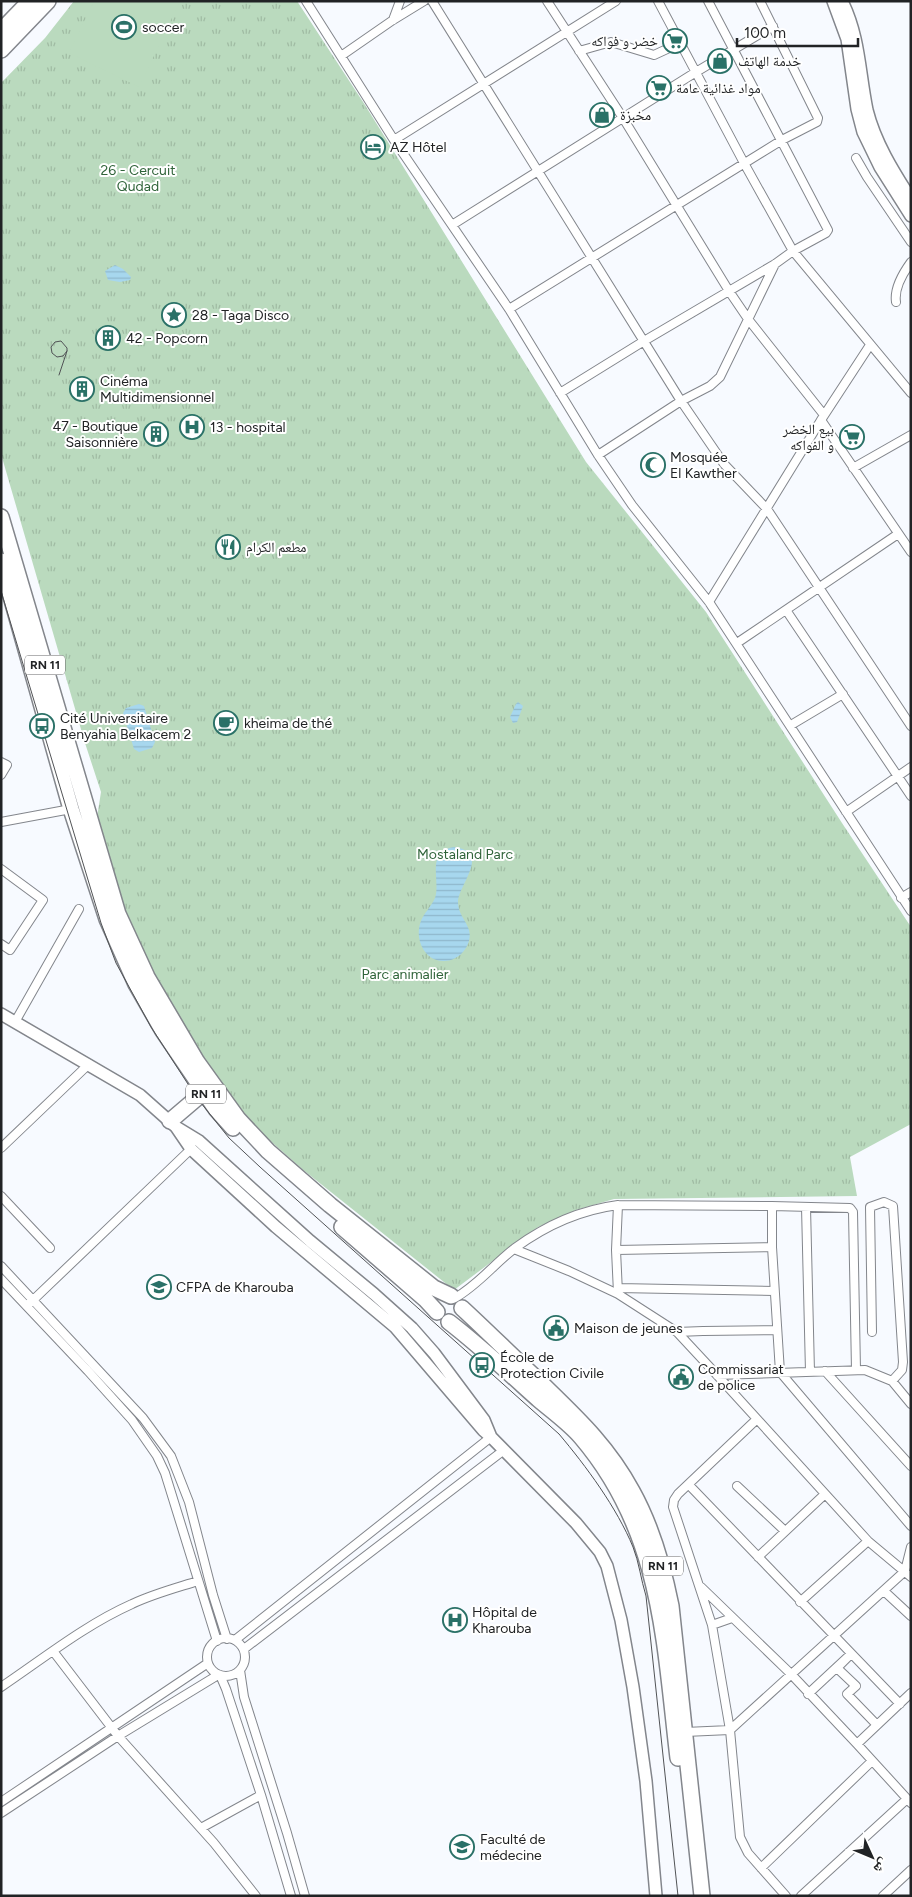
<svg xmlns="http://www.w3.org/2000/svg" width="912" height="1897" viewBox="0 0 912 1897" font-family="Figtree,'Noto Naskh Arabic',sans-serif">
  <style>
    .park { fill: url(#park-tufts) }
    .garden { fill: #badabe }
    .water { fill: url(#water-rules) }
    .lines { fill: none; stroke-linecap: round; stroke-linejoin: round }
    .street-casing { stroke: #83868c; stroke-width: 10 }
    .secondary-casing { stroke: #83868c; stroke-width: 14 }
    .highway-casing { stroke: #83868c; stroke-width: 18 }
    .street { stroke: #fff; stroke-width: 8 }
    .secondary { stroke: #fff; stroke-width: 11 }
    .highway { stroke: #fff; stroke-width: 15 }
    .tram { stroke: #515356; stroke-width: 1 }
    .labels { text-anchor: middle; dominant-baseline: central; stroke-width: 4; stroke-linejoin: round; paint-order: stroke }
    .shield { fill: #fff; stroke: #646566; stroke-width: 1 }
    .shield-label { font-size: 12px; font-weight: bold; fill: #212325 }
    .poi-label { font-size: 14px; fill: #212325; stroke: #fff; text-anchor: start }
    .park-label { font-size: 14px; fill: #30643a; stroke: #fff }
  </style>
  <defs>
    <pattern id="park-tufts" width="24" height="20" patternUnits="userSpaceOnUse" patternTransform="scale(1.25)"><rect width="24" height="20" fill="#badabe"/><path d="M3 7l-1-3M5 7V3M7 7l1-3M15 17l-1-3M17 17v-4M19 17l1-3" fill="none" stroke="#a0bba3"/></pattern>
    <pattern id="water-rules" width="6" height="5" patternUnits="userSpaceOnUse" patternTransform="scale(1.25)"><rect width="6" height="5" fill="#a7d7ee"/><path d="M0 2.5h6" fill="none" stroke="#8fb8cc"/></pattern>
  </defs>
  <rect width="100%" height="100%" fill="#f7faff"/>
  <path class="park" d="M74 1H297L365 105 586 462 706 612 842 823 911 927V1124L850 1157 857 1196 614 1199 576 1210 538 1227 454 1290 302 1169 266 1137 241 1111 183 1030 122 913 96 824 101 792 85 743 1 454V83L45 38Z"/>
  <path class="garden" d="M94 1H180L139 87 69 53Z"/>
  <path class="water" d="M115 265 123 269 131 277 130 280 120 282 108 280 105 271Z
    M518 702 523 706 517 722 513 723 510 717 516 704Z
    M139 704 144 706 155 742 152 748 139 752 134 749 123 713 126 708Z
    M454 847C492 852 458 885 458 902 458 914 466 920 469 930 473 945 459 962 443 961 424 961 414 938 421 921 424 913 431 907 435 898 441 881 425 852 454 847Z"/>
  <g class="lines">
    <defs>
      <path id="street" d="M306 1 394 140 509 309 598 455 632 505 709 602 911 911
        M432 1 681 401 724 464 767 509 911 726
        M547 1 623 118 729 291 748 319 824 415
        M658 1 744 163 793 251 911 393
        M393 20 400 1
        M579 51 611 42 654 55 680 43
        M341 56 393 20 424 1
        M394 140 616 1
        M856 158 867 177 911 242
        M452 225 696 72 773 26
        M896 302C894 289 903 273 911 262
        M509 309 782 140 817 122 818 118 760 1
        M560 393 644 341 775 264 793 251 826 233 828 230 708 1
        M821 420 911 552
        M598 455 681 401 710 386 720 377 775 264
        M853 468 911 435
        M709 602 821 420 870 345
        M786 610 911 796
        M737 643 898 534
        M791 725 843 694
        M1 762 7 765 1 775
        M846 812 911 767
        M1 822 71 809
        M1 869 43 900 10 950 1 944
        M901 898 911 892
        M15 1022 79 909
        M1 1148 89 1064
        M1 1196 50 1248
        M618 1205 616 1250 618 1293
        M772 1206V1247L780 1372 911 1526
        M806 1207 810 1372
        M514 1249 569 1271 618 1294 677 1332 717 1375 868 1541 911 1577
        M616 1250 772 1247
        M1 1266 143 1418 171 1456 189 1502 213 1595 227 1639
        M1 1279 88 1371 132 1420 157 1456 165 1473 174 1502 217 1641
        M618 1288 774 1291
        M455 1298C478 1285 494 1264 515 1248 545 1226 580 1210 618 1205L772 1206 850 1208 853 1212 856 1370
        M30 1303 191 1149
        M677 1332 703 1331 777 1330
        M872 1332 870 1207 884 1202 893 1206 903 1362 902 1370 892 1381
        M825 1371 911 1466
        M717 1375 865 1370 892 1381 911 1404
        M757 1419 678 1494 674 1500 673 1507 712 1625 730 1730 740 1837 748 1853 786 1896
        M689 1485 900 1704
        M737 1486 785 1531
        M758 1557 825 1494
        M701 1587 791 1674 857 1744 911 1803
        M884 1591 911 1616
        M800 1602 868 1541
        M712 1625 732 1618
        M207 1657a19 19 0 1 1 38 0a19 19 0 1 1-38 0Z
        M235 1640 491 1437
        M244 1649 504 1450
        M53 1651 118 1736 214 1843 256 1896
        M240 1670 244 1697 287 1833 305 1896
        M220 1675 226 1689 261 1795 291 1896
        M1 1687C44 1658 85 1625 132 1604 153 1594 176 1588 198 1581
        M808 1694 851 1654 837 1668 856 1686 847 1694 877 1725
        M685 1732 730 1730 905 1571 911 1547
        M857 1744 911 1693
        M1 1802 208 1663
        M1 1813 118 1736 218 1675
        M201 1828 261 1795
        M761 1868 872 1761
        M801 1896 907 1799
        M883 1896 911 1870"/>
      <path id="secondary" d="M833 1 847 39 857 109 863 132 880 167 911 216
        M842 1C860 38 859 71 867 110 875 142 893 171 911 199
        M1 1014 140 1095 176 1127
        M176 1127 199 1141 310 1241 374 1294 412 1328 434 1353 484 1420 491 1437 483 1430 395 1327 276 1227 191 1149Z
        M491 1437 576 1523 600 1552 607 1566 621 1620 633 1687 646 1781 656 1896"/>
      <path id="highway" d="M1 31 30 1
        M1 50 48 1
        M1 517 118 914 147 977 197 1062 238 1119 268 1151 330 1205 434 1288 451 1296
        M1 561 71 809 107 919 136 984 163 1031 216 1109 233 1128
        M170 1121 204 1092
        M342 1227 425 1299 437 1312
        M462 1308C488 1332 513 1357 539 1381 576 1417 607 1445 632 1491 652 1527 663 1566 671 1606L702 1896
        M449 1322C480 1346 509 1373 538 1399 552 1411 569 1423 581 1437 662 1532 664 1640 678 1758"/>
    </defs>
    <use href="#street" class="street-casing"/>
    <use href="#secondary" class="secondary-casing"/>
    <use href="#highway" class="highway-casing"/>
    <use href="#street" class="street"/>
    <use href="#secondary" class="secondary"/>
    <use href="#highway" class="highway"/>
    <path class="tram" d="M59 375 67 351V348L61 341 55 342 51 347 52 353 57 357 63 356 67 351
      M1 591 101 923 116 963 151 1027 197 1098 229 1138 260 1167 559 1434C586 1466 617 1508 633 1547 639 1562 641 1580 646 1596L678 1896"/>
  </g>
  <defs>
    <symbol id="stadium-ring" viewBox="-11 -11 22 22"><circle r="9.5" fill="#fff" stroke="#2a7167" stroke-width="1.5"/><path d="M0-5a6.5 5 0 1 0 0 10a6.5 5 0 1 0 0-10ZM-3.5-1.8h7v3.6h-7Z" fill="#2a7167"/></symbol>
    <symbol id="supermarket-ring" viewBox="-11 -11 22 22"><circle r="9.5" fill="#fff" stroke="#2a7167" stroke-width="1.5"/><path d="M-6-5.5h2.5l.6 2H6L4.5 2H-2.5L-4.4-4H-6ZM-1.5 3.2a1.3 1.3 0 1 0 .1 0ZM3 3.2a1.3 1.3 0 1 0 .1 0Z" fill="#2a7167"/></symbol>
    <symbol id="shop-ring" viewBox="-11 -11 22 22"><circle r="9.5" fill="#fff" stroke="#2a7167" stroke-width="1.5"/><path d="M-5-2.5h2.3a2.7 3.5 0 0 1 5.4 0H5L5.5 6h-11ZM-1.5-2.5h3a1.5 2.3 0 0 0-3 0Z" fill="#2a7167"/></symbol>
    <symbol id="hotel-ring" viewBox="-11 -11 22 22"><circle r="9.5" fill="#fff" stroke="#2a7167" stroke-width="1.5"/><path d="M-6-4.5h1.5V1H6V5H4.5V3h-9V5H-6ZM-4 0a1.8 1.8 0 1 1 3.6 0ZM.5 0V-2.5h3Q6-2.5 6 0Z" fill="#2a7167"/></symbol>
    <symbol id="sight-ring" viewBox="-11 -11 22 22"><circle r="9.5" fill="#fff" stroke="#2a7167" stroke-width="1.5"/><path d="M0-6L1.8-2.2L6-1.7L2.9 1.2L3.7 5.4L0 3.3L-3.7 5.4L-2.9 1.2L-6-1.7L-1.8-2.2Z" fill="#2a7167"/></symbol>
    <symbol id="building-ring" viewBox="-11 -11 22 22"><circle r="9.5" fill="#fff" stroke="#2a7167" stroke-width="1.5"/><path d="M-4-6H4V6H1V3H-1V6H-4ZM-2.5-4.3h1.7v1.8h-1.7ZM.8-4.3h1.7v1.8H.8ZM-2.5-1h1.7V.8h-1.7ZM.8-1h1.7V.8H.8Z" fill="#2a7167"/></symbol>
    <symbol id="hospital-ring" viewBox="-11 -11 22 22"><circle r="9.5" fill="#fff" stroke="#2a7167" stroke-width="1.5"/><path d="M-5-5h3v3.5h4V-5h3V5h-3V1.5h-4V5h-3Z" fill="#2a7167"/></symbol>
    <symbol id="mosque-ring" viewBox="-11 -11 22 22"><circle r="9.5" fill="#fff" stroke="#2a7167" stroke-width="1.5"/><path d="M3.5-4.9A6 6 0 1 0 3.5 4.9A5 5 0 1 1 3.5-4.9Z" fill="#2a7167"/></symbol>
    <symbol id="restaurant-ring" viewBox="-11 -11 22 22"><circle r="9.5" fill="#fff" stroke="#2a7167" stroke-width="1.5"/><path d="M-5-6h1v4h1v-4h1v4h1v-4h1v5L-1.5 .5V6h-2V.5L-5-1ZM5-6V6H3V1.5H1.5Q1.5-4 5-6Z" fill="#2a7167"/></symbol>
    <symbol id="cafe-ring" viewBox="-11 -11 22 22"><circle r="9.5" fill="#fff" stroke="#2a7167" stroke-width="1.5"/><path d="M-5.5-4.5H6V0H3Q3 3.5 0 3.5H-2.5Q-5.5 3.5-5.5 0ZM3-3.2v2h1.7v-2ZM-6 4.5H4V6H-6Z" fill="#2a7167"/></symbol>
    <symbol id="bus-ring" viewBox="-11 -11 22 22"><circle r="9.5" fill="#fff" stroke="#2a7167" stroke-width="1.5"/><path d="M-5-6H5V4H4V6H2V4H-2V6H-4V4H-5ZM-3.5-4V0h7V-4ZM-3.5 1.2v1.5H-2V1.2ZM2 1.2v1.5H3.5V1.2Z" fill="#2a7167"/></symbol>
    <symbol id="university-ring" viewBox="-11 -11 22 22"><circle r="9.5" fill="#fff" stroke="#2a7167" stroke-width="1.5"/><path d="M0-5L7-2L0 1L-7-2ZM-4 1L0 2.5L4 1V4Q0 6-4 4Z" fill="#2a7167"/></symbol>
    <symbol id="civic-ring" viewBox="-11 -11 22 22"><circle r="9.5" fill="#fff" stroke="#2a7167" stroke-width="1.5"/><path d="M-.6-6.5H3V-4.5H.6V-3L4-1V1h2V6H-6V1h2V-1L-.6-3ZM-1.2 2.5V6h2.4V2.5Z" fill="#2a7167"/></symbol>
  </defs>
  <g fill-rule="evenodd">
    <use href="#stadium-ring" x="110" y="13" width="28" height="28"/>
    <use href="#supermarket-ring" x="661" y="27" width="28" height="28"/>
    <use href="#shop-ring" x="706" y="47" width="28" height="28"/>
    <use href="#supermarket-ring" x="645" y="74" width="28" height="28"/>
    <use href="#shop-ring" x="588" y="101" width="28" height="28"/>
    <use href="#hotel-ring" x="359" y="133" width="28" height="28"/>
    <use href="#sight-ring" x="160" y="301" width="28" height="28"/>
    <use href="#building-ring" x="94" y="324" width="28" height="28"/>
    <use href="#building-ring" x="68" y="375" width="28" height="28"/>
    <use href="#hospital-ring" x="178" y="413" width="28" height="28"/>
    <use href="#building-ring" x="142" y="420" width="28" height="28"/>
    <use href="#supermarket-ring" x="838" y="423" width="28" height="28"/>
    <use href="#mosque-ring" x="639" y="451" width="28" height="28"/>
    <use href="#restaurant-ring" x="214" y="533" width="28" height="28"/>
    <use href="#cafe-ring" x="212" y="709" width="28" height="28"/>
    <use href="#bus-ring" x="28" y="712" width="28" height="28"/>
    <use href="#university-ring" x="145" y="1273" width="28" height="28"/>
    <use href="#civic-ring" x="542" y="1314" width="28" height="28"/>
    <use href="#bus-ring" x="468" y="1351" width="28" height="28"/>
    <use href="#civic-ring" x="667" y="1363" width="28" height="28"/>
    <use href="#hospital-ring" x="441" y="1606" width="28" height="28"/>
    <use href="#university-ring" x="448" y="1833" width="28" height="28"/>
  </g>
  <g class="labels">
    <g class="shield">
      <rect x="25" y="655.5" width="40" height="19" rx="4"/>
      <rect x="186" y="1084.5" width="40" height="19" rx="4"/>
      <rect x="643" y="1556.5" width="40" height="19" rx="4"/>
    </g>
    <g class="shield-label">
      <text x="45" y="665">RN 11</text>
      <text x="206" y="1094">RN 11</text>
      <text x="663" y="1566">RN 11</text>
    </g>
    <g class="poi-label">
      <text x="142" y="27">soccer</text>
      <text x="658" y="41" text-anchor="end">خضر و فواكه</text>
      <text x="738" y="61">خدمة الهاتف</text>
      <text x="676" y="88">مواد غذائية عامة</text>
      <text x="620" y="115">مخبزة</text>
      <text x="390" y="147">AZ Hôtel</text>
      <text x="192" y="315">28 - Taga Disco</text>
      <text x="126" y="338">42 - Popcorn</text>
      <text x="100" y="381">Cinéma<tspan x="100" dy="16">Multidimensionnel</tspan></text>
      <text x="138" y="426" text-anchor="end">47 - Boutique<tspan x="138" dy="16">Saisonnière</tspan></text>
      <text x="210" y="427">13 - hospital</text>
      <text x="834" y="429" text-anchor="end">بيع الخضر<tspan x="834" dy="16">و الفواكه</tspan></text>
      <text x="670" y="457">Mosquée<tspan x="670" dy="16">El Kawther</tspan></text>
      <text x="246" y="547">مطعم الكرام</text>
      <text x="60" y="718">Cité Universitaire<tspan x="60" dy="16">Benyahia Belkacem 2</tspan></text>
      <text x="244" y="723">kheima de thé</text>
      <text x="176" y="1287">CFPA de Kharouba</text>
      <text x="574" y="1328">Maison de jeunes</text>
      <text x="500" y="1357">École de<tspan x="500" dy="16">Protection Civile</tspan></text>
      <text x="698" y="1369">Commissariat<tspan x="698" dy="16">de police</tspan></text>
      <text x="472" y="1612">Hôpital de<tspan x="472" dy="16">Kharouba</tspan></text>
      <text x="480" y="1839">Faculté de<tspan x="480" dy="16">médecine</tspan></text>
    </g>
    <g class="park-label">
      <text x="138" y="170">26 - Cercuit<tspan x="138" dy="16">Qudad</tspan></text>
      <text x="465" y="854">Mostaland Parc</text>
      <text x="405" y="974">Parc animalier</text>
    </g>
  </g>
  <rect width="912" height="1897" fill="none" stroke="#212325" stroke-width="5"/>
  <g transform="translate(872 1857) rotate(134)" stroke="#ffffff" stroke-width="4" paint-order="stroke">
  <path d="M0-4L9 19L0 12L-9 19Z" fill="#212325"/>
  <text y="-8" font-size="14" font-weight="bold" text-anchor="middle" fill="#212325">ش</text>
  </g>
  <path d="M737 38v8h121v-8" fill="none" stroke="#212325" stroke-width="2.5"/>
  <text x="744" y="38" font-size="15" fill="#212325" stroke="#ffffff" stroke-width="4" paint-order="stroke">100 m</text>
</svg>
